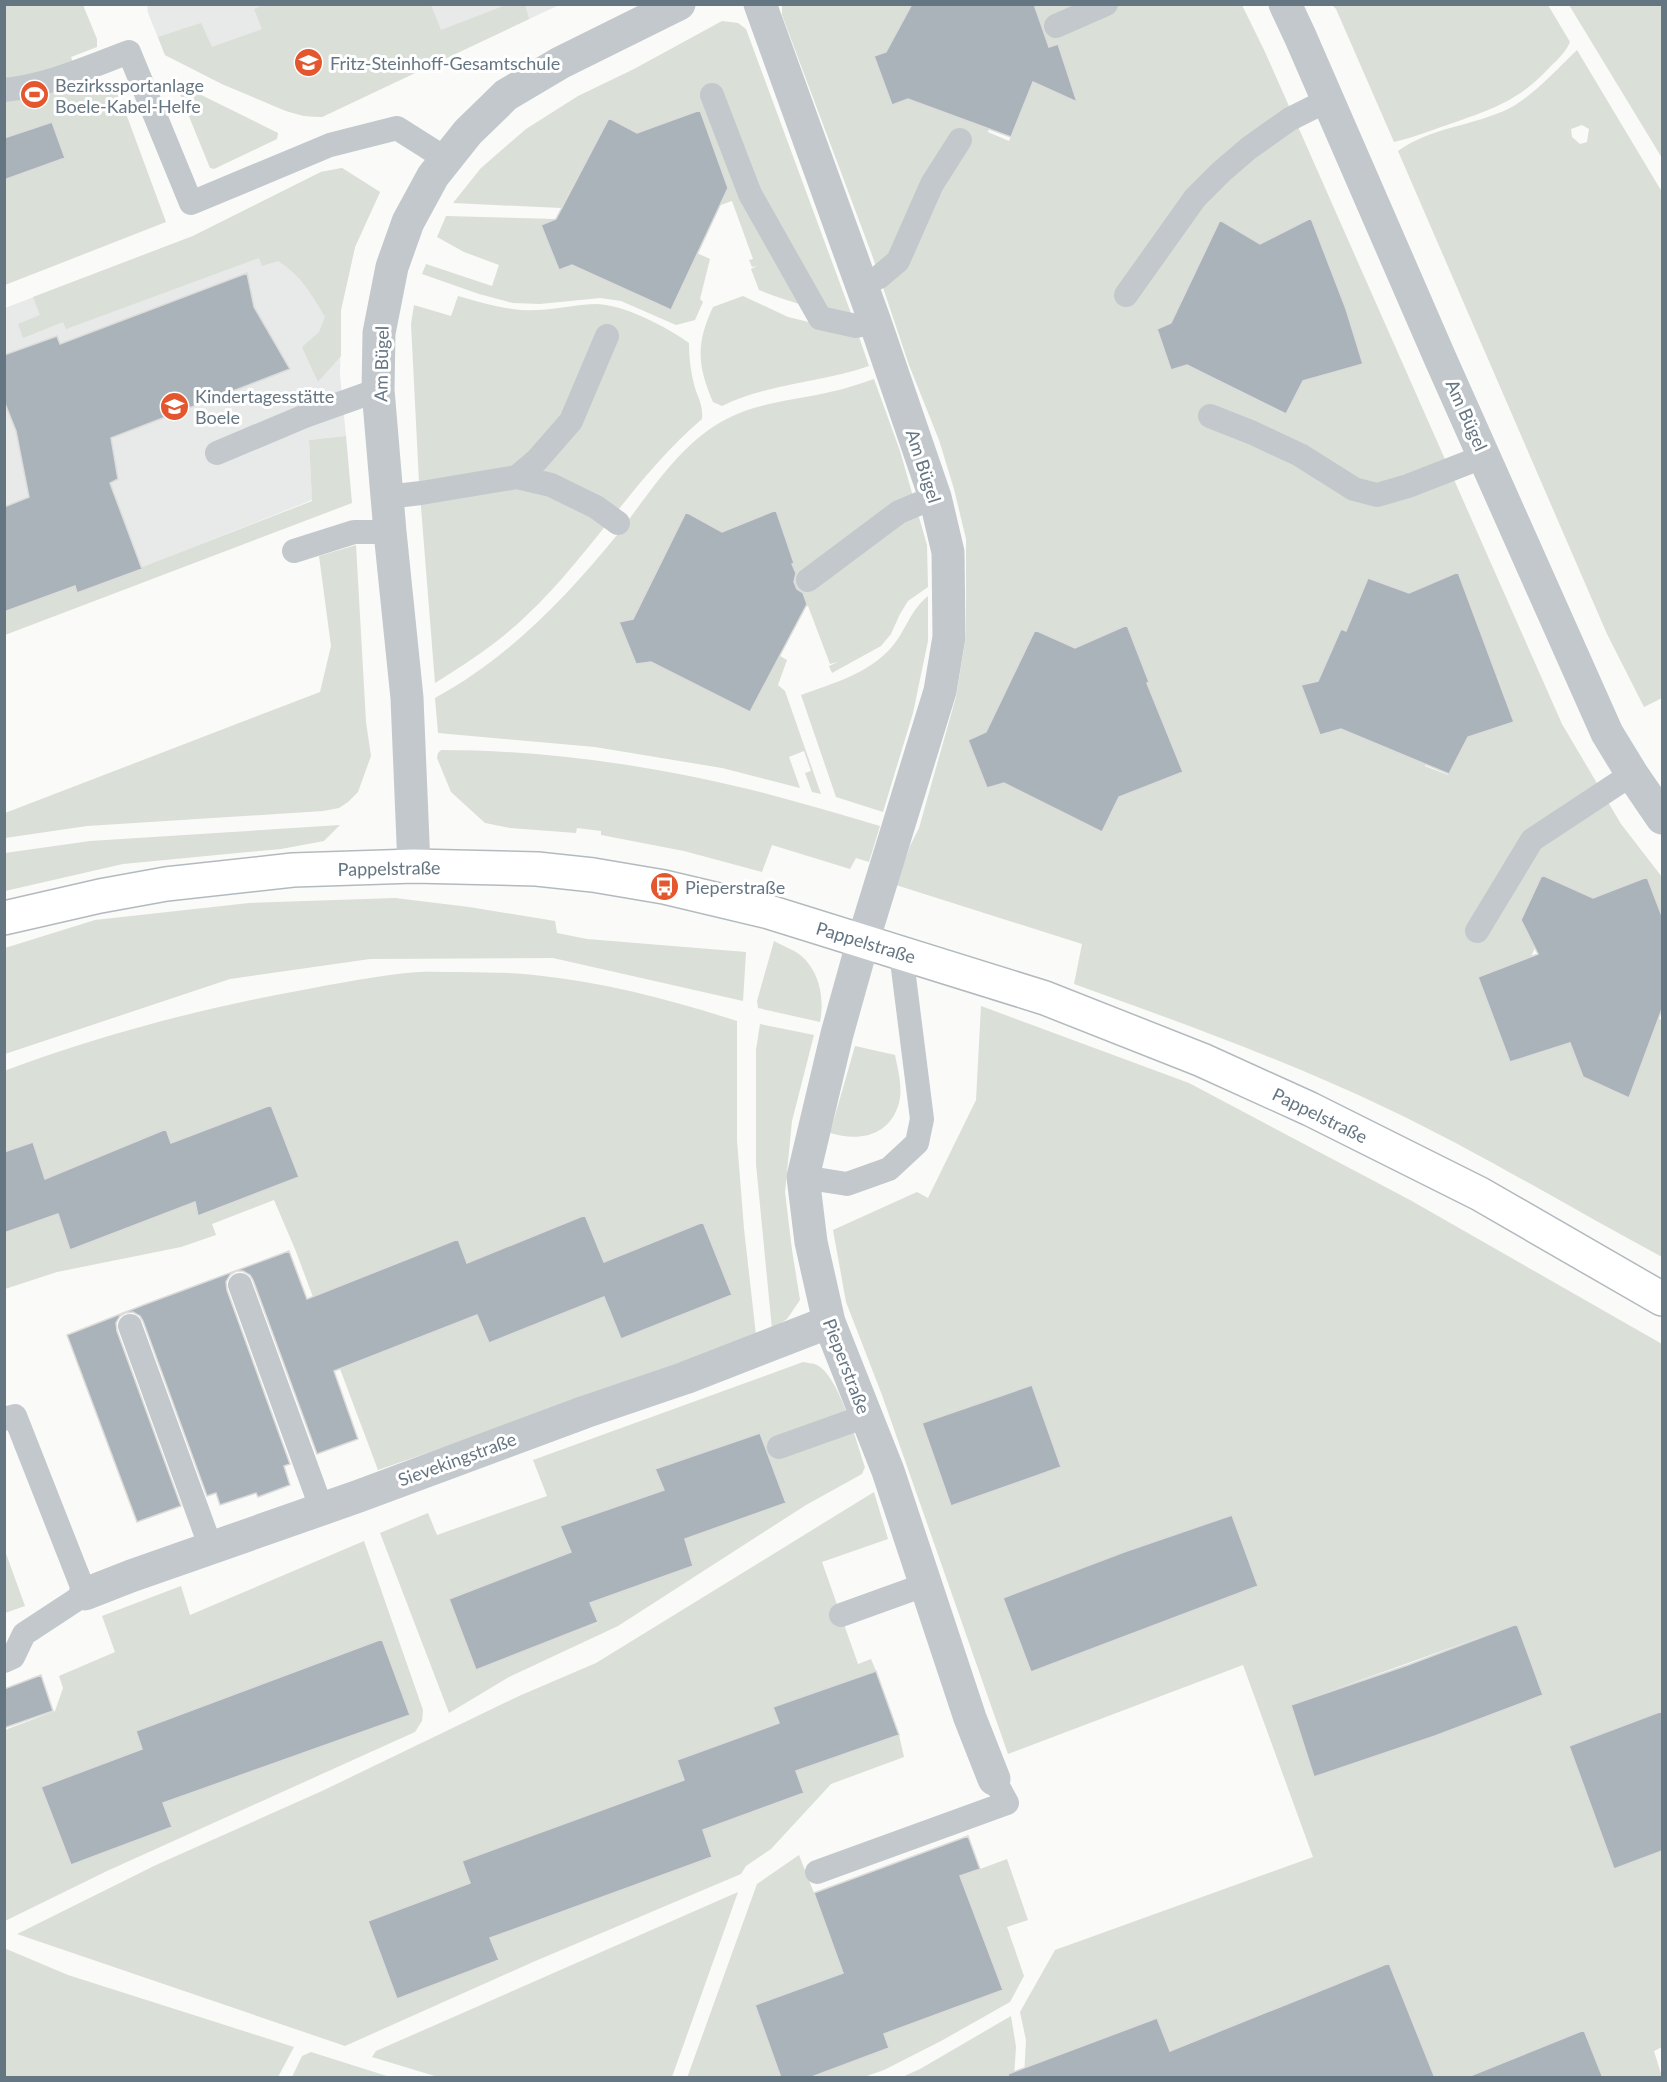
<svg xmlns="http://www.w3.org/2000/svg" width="1667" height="2082" viewBox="0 0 1667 2082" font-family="Lato,sans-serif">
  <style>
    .built { fill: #e8e9e9 }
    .green { fill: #dadfd7; fill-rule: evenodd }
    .building { fill: #aab3b9; stroke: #dcdcda; stroke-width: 1.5 }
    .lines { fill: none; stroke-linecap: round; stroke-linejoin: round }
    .secondary-casing { stroke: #b3babf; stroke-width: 36 }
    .lane { stroke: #c3c8cc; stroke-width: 24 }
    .street { stroke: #c3c8cc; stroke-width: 33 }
    .secondary { stroke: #fff; stroke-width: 33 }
    .labels { text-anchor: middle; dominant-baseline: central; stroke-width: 6; stroke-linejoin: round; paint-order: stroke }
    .poi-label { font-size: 18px; fill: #657683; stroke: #fff; text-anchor: start }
    .street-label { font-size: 18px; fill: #657683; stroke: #fff }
  </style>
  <rect width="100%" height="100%" fill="#fafaf8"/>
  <path class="built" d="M147 5H559L322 117 304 116 286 111 222 84 165 55 148 13Z
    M342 168 380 192 355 247 341 310 340 375 346 436 309 440 312 500 77 593 74 586 5 612V308L193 236 321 172Z"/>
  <path class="green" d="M266 4 431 5 441 30 506 5H525L529 19 322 117 304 116 286 111 222 84 165 55 158 37 201 23 212 47 262 29 254 9Z
    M5 5H83L97 39V47L71 57 82 86 114 81 166 222 5 285Z
    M782 5H921L911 6 898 30 904 36 896 48 874 56 920 94 928 106 957 117 960 111 990 126 988 132 1009 141 1033 82 1054 91 1072 86 1058 45 1049 47 1034 5H1242L1265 52 1562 724 1621 824 1662 877V916L1647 877 1625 885 1631 899 1613 907 1542 875 1521 920 1537 943 1525 971 1505 966 1479 977 1510 1061 1547 1050 1551 1036 1579 1047 1583 1077 1628 1098 1654 1031 1643 1013 1662 1020V1257C1570 1208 1481 1153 1386 1108 1285 1060 1180 1022 1074 984L1082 944 896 885 910 846 919 828 956 697 966 636V539L954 489 939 440 909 365 872 255 782 15ZM1311 219 1346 309 1363 364 1339 371 1315 359 1285 414 1187 365 1171 369 1157 329 1171 323 1220 220 1268 249ZM1458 572 1479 627 1469 630 1487 681 1498 677 1514 722 1494 728 1489 717 1476 722 1448 775 1425 766 1429 756 1355 724 1301 685 1337 675 1331 652 1341 629 1355 635 1358 602 1368 578 1424 599 1440 580ZM1127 625 1152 730 1164 725 1183 772 1158 782 1155 773 1130 774 1102 832 1004 783 987 788 969 740 986 732 1035 630 1089 654 1111 651 1105 635Z
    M1332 5H1548L1570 42C1566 52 1558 59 1550 67 1518 102 1490 110 1447 125 1429 131 1412 138 1394 142L1336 9Z
    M1569 5H1662V158Z
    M722 21 738 23 746 29 852 316C819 311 790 302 759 290L751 269 757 266 752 267 749 260 753 259 732 201 718 206V160L700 110 675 119 677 129 656 143 609 118 561 208 453 203 481 168 526 129 578 96 634 69Z
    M1577 50 1662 192V698L1644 707 1607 634 1398 151C1431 127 1474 126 1510 108 1535 94 1556 70 1577 50ZM1582 125 1589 129 1587 142 1580 144 1572 137 1571 129Z
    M181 85 278 133 277 139 214 169 210 168 177 87Z
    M342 168 380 192 355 247 341 310V356L318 382 302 347 319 332 325 317C312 295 301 275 278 261L262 266 259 258 66 329 63 322 23 338 18 324 40 315 33 297 193 236 321 172Z
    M446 216 555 219 542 225 559 270 572 265 671 310 697 253 710 259 700 299 703 302 695 320 676 325 621 301 600 298 540 304 513 303 479 294 422 274 426 264 492 286 499 265 464 252 437 237Z
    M458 296C479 302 499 308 521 310 546 312 570 305 595 304 623 304 667 327 689 343 689 359 691 375 696 391 700 401 703 408 702 419 635 476 591 555 526 616 499 642 467 663 435 683L419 482 411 324 414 305 451 316Z
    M743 296 788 317 858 334 869 366C821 383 768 383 722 406L713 402C697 365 696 343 713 307Z
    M874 379 900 451 927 545 928 587 908 601 900 614 891 634 881 646 832 673 829 666 838 662 830 664 808 606 799 609 785 566 794 562 775 510 755 519 760 527 735 540 686 512 633 619 620 622 636 664 651 662 750 711 780 656 787 660 778 685 785 691 821 794 812 792 805 773 811 771 804 751 789 757 800 788 722 768 595 747 438 733 435 698C507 659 565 599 617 535 648 496 676 448 721 422 755 402 792 401 830 392 845 389 859 384 874 379Z
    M346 436 352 503 5 635V612L75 586 78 592 312 501 309 440Z
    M356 545 366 722 371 756 358 792 348 802 339 808 323 811 87 826 5 838V813L320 692 331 646 319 556Z
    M928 596V641L913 713 883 812 836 797 801 695C831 684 867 674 889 650 905 634 909 611 928 596Z
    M441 750C544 750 648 765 748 789 792 800 836 813 880 826L869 862 856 858 850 869 772 845 762 872 684 851 601 835V831L577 828 576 833 510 828 485 823 451 792 437 758 438 753Z
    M340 825 324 841 281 849 123 864 5 891V853L90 841Z
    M395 898 469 907 555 921 557 933 587 939 746 952 743 1001 553 958 370 959 230 979 5 1054V948L95 920 249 903Z
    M774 941C781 945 789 948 796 952 819 967 825 997 820 1022L758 1008 757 1001Z
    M460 972C485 973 510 972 534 975 603 982 672 1000 737 1021V1140L744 1229 756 1335 658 1373 378 1470 295 1249 274 1200 212 1224 216 1235 181 1247 57 1272 5 1289V1233L58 1214 70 1250 195 1202 199 1216 298 1177 271 1105 171 1143 166 1130 45 1179 33 1142 5 1152 4 1071C93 1038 183 1013 276 995 319 987 362 978 406 973 424 971 442 972 460 972ZM585 1215 604 1262 703 1222 732 1294 622 1338 604 1297 489 1343 477 1315 377 1354 349 1282 457 1239 467 1263Z
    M981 1006 1189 1083 1410 1200 1662 1344V1731L1656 1714 1569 1746 1614 1868 1662 1851V2047L1654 2051 1662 2077H1603L1584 2030 1467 2077H1317L1419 2037 1389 1963 1170 2051 1157 2018 1034 2065 1024 2077 1026 2040 1020 2012 1055 1950 1313 1857 1243 1665 1008 1754 882 1395 846 1302 833 1230 917 1192 928 1198 976 1100ZM1032 1385 1061 1467 951 1506 922 1423ZM1232 1515 1258 1586 1031 1672 1003 1598 1124 1552ZM1517 1624 1359 1761 1314 1777 1291 1705Z
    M760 1024 814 1035 792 1121 785 1192 792 1250 800 1300 787 1319 772 1329 756 1164V1050Z
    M855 1046 895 1055C898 1070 903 1088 899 1103 890 1136 859 1142 830 1133Z
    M803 1362C807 1363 813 1363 817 1365 839 1376 857 1443 865 1467L862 1474 806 1505 618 1626 509 1677 449 1713 380 1533 428 1513 437 1535 547 1496 533 1460ZM761 1434 785 1503 685 1539 693 1566 590 1603 598 1623 476 1669 450 1599 571 1552 560 1526 664 1490 655 1469Z
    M874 1492 888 1539 822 1562 858 1664 871 1659 876 1671 774 1707 778 1723 678 1760 684 1780 462 1861 470 1883 368 1921 397 1998 498 1961 490 1938 712 1857 703 1830 804 1793 796 1771 899 1735 904 1757 831 1784 771 1849 746 1866 741 1874 533 1962 345 2046 17 1934 156 1865 322 1791 519 1696 596 1663Z
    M364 1541 423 1710 422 1721 415 1732 107 1871 5 1921V1730L55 1711 63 1688 59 1676 115 1652 102 1616 181 1586 190 1615ZM382 1639 410 1715 163 1803 171 1827 71 1865 41 1787 142 1749 136 1731Z
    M4 1548 25 1606 5 1613H4Z
    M799 1855 827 1926 1007 1859 1028 1920 1007 1927 1024 1976 1010 2002 941 2041 884 2070 864 2077H809L889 2048 884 2034 1002 1990 859 1967 755 2005 781 2077 687 2078 757 1884Z
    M738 1892 672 2077H438L372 2057 376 2051Z
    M4 1948 68 1975 294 2047 278 2077H5Z
    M1011 2016 1016 2047 1014 2077 900 2078 920 2069Z
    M311 2052 390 2077H292L302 2056Z"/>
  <path class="building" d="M912 4H1034L1049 47 1058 44 1077 102 1033 82 1011 137 908 99 892 105 874 56 886 52Z
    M700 110 728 188 671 310 572 265 559 270 541 225 556 219 609 118 637 133Z
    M52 122 65 158 4 180V138Z
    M1311 218 1346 309 1363 364 1303 381 1286 414 1187 365 1171 370 1157 329 1171 323 1220 220 1260 244Z
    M247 273 254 307 290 369 111 438 118 479 110 483 142 569 77 593 75 586 4 612V507L29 497 16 431 4 401V355L57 336 60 344Z
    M776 510 794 563 792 564 796 573 794 582 797 589 803 593 807 604 750 712 651 662 636 664 619 622 633 619 686 512 722 532Z
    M1458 572 1514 722 1468 737 1449 774 1341 729 1320 735 1301 685 1318 681 1341 629 1346 631 1368 578 1409 593Z
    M1127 625 1149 682 1147 683 1183 772 1119 797 1102 832 1004 783 987 788 968 740 986 732 1035 630 1075 648Z
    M1542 875 1593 898 1647 877 1662 916V1009L1629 1098 1583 1077 1570 1043 1510 1062 1478 977 1538 954 1521 920Z
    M271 1105 299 1177 198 1216 195 1202 70 1250 58 1214 4 1233V1152L33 1142 45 1179 166 1129 171 1143Z
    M585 1215 604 1262 703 1222 732 1295 621 1339 604 1297 489 1343 477 1315 334 1371 358 1439 317 1454 253 1280 250 1275 243 1271H236L230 1275 226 1282 227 1290 290 1464 284 1466 290 1485 258 1497 256 1493 220 1505 216 1493 207 1496 143 1321 140 1316 133 1312 125 1313 120 1316 116 1323 117 1331 181 1506 137 1522 67 1335 146 1304 289 1251 307 1299 458 1239 467 1263Z
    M1032 1385 1061 1467 951 1506 922 1423Z
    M760 1433 786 1503 685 1539 693 1566 590 1603 598 1622 476 1670 449 1599 571 1552 560 1526 664 1490 655 1469Z
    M1232 1515 1258 1586 1031 1672 1003 1598 1124 1552Z
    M1517 1624 1543 1695 1435 1736 1314 1777 1291 1705 1408 1665Z
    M382 1639 410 1715 163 1803 172 1827 71 1865 41 1787 142 1749 136 1731Z
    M876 1671 899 1735 796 1771 804 1793 703 1830 712 1857 490 1938 499 1960 397 1999 368 1921 470 1883 462 1861 684 1780 677 1760 779 1723 773 1707Z
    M41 1675 53 1711 4 1728V1689Z
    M1662 1711V1851L1614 1869 1569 1746Z
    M968 1836 980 1869 960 1876 1003 1990 884 2034 889 2048 809 2078H781L755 2005 843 1973 814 1893Z
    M1389 1963 1435 2078H1009L1008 2074 1157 2018 1170 2051Z
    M1584 2030 1603 2078H1471L1470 2076Z"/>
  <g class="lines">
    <defs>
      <path id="secondary" d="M4 918 100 896 166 884 293 870 414 866 537 869 593 875 664 887 769 912 1045 998 1202 1060 1310 1109 1480 1194 1662 1299"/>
    </defs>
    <use href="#secondary" class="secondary-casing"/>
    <path class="lane" d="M1056 26 1106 4
      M4 90C47 86 89 67 129 52L191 203 330 145 397 128 446 159
      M712 95 750 194 820 318 856 326 875 322
      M861 285 879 277 898 261 932 184 960 140
      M1126 295 1195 198 1221 172 1249 148 1290 119 1328 100
      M1210 416 1253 433 1300 455 1354 489 1377 495 1408 486 1485 456
      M217 453 305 416 378 390
      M517 477 537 460 571 421 607 336
      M387 497 421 493 517 477 551 485 596 507 618 523
      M294 551 354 532H390
      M808 580 899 512 935 497
      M1477 931 1532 840 1632 774
      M803 1177 847 1184 889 1169 917 1143 922 1119 901 953
      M240 1285 322 1510
      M130 1326 211 1548
      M4 1419 15 1416 85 1594 24 1634 13 1657 4 1661
      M779 1447 866 1416
      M841 1615 927 1584
      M817 1872 1007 1803 994 1779"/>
    <path class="street" d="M760 4 875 322 935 497 948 552 949 637 940 691 863 941 837 1034 803 1177 811 1242 829 1322 888 1471 970 1718 994 1779
      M1285 4 1300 36 1440 358 1607 733 1632 774 1662 818
      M414 866 407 698 390 532 378 390 379 333 392 267 408 222 433 176 468 132 506 95 560 63 679 4
      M85 1594 131 1576 359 1496 585 1412 685 1378 829 1322"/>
    <use href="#secondary" class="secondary"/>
  </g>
  <defs>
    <symbol id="school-disc" viewBox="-11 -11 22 22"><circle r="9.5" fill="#e4572e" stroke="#fff"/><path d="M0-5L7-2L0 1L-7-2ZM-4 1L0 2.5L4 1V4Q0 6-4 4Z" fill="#fff"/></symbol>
    <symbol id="stadium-disc" viewBox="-11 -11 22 22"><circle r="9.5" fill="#e4572e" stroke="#fff"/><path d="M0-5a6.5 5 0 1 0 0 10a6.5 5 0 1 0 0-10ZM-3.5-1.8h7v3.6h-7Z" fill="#fff"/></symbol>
    <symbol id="bus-disc" viewBox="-11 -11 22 22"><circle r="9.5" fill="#e4572e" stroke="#fff"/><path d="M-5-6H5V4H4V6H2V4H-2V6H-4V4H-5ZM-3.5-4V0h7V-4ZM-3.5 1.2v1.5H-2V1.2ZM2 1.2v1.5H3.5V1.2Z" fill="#fff"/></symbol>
  </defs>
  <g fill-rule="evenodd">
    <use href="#school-disc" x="292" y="46" width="33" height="33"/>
    <use href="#stadium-disc" x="18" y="78" width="33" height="33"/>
    <use href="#school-disc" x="158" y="390" width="33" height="33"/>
    <use href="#bus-disc" x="648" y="870" width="33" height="33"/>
  </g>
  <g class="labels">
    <g class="poi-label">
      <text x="330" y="63">Fritz-Steinhoff-Gesamtschule</text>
      <text x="55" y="85">Bezirkssportanlage<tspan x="55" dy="21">Boele-Kabel-Helfe</tspan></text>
      <text x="195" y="396">Kindertagesstätte<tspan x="195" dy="21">Boele</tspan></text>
      <text x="685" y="887">Pieperstraße</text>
    </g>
    <g class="street-label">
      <text transform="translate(381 364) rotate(-89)">Am Bügel</text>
      <text transform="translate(1467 415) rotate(66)">Am Bügel</text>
      <text transform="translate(924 466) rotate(72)">Am Bügel</text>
      <text transform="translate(389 868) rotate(-1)">Pappelstraße</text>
      <text transform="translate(866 942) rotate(17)">Pappelstraße</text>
      <text transform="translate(1320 1115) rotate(26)">Pappelstraße</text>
      <text transform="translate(847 1366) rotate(69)">Pieperstraße</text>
      <text transform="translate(457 1459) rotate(-20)">Sievekingstraße</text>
    </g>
  </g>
  <rect width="1667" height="2082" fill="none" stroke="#657683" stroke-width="12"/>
</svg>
